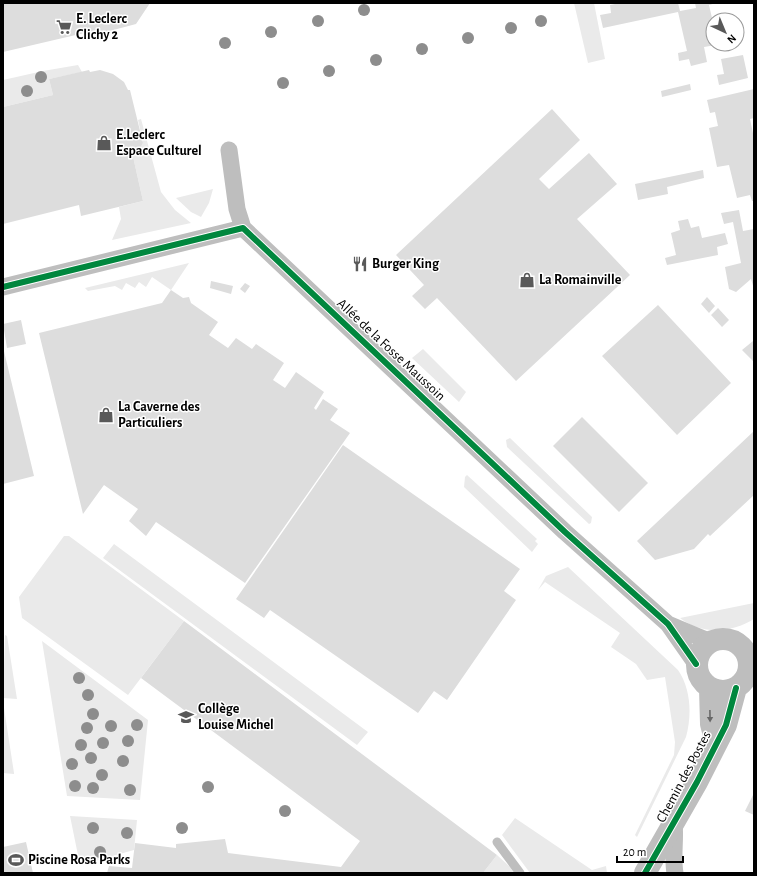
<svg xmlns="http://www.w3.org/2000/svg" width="757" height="876" viewBox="0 0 757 876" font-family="'Alegreya Sans',sans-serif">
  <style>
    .grass { fill: #eaeaea }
    .building { fill: #ddd }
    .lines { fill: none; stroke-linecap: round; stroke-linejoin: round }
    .service { stroke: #bebebe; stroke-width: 9 }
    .minor { stroke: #bebebe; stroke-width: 17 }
    .tertiary { stroke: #bebebe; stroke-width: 22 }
    .cycleway-casing { stroke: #fff; stroke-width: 8 }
    .cycleway { stroke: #00873e; stroke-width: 6 }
    .tree { fill: #8d8d8d }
    .oneway { fill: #686868 }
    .labels { text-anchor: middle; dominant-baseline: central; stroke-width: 3; stroke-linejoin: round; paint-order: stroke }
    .poi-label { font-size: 14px; font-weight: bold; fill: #000; stroke: #fff; text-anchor: start }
    .street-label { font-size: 14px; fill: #000; stroke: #fff }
  </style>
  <rect width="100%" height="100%" fill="#fff"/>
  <path class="grass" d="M574 3H594L605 59 588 63Z
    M78 65 82 72 49 79 53 95 3 107V80L43 71Z
    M141 119 161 192 175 210 191 223 112 240 121 219 119 207 143 201 132 152 139 150 143 143 138 120Z
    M213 189 209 203 201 217 191 212 176 198Z
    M189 263 171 290 152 277 146 287 139 282 135 288 126 283 122 290 115 286 88 291 85 288Z
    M423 349 466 392 459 402 412 358Z
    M510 438 592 517 591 523 589 524 507 447 506 440Z
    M467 475 537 539 535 541 538 544 532 552 464 487 465 477Z
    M64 536H69L184 621 128 695 22 618 19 597Z
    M114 544 368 732 357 745 103 558Z
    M568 567 678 670C691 689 692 715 686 737L637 837 635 835 674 755 675 742 665 677 647 680 636 664 611 647 620 633 545 582 538 590 546 576Z
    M754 603V619C731 633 702 635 680 618Z
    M5 635 7 636 17 699 3 698Z
    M42 641 148 720 140 800 67 796Z
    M4 708 14 773V774L3 773Z
    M70 816 137 820 134 850 80 865Z
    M515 818 592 870 606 866 607 873H530L502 835Z
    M497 855 509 866 514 873H483Z"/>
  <path class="building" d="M3 3H150L136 24 102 33 97 30 3 52Z
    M620 3H678L680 11 696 8 695 3H716L709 5 712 18 715 17V20H713V44L716 45 704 47 707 62 691 66 689 59 679 61 678 53 687 51 678 12 603 28 600 15 611 13 610 5Z
    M743 55 748 78 719 85 717 75 724 74 721 59Z
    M89 70 90 72 100 70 113 74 124 82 128 90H130L143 143 139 150 132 152 143 201 81 216 79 205 3 224V107L53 95 49 79Z
    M690 84 691 90 662 97 661 91Z
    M754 89V118L750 119 754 138V201H752L750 195 737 198 729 165 717 167 709 128 718 126 715 112 710 113 707 100Z
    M552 109 580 140 539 179 549 189 589 153 617 184 577 219 630 275 516 381 437 298 425 309 412 296 424 285 396 255Z
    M703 170 704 178 667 187 668 194 638 200 635 184Z
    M739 210 743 231 754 229V289L751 279 736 292 729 289 725 267 741 263 733 222 724 224 721 213Z
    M688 219 691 228 699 226 702 238 725 233 728 244 717 247 718 255 667 265 665 258 676 255 671 233 680 230 678 221Z
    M211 281 233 286 231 294 210 288Z
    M245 283 250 286 245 293 240 289Z
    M171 290 183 298 189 297 191 303 218 322 209 335 228 348 236 338 252 349 256 344 284 363 273 380 285 388 296 372 324 392 314 408 316 410 323 399 338 409 330 420 350 433 245 583 156 522 146 536 129 521 138 509 104 485 83 514 39 333 162 303Z
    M707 297 715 306 709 313 701 304Z
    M658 305 731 383 677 435 602 356Z
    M718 308 729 320 722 327 711 315Z
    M21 320 26 344 7 348 3 324Z
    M753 341 754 343V362L742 350Z
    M3 347 34 476 3 484Z
    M582 417 648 483 619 512 553 446Z
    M754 431V495L710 536 708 534 694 549 655 560 637 541Z
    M343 445 520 569 504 591 516 600 447 700 434 691 418 713 270 610 264 618 236 599Z
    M184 621 497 855 483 873H107L109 866 132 868 135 843 176 848V844L225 839 228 853 341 867 360 841 141 678Z
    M754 793V815L745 811Z
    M26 842 33 873H3V847Z"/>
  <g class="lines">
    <path class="service" d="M497 842 520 873"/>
    <path class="minor" d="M229 150 237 209 243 228
      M3 287 243 228 565 532 668 624 696 664
      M668 624 711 642
      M674 822C676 840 672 856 675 873"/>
    <path class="tertiary" d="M697 665a26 26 0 1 1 52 0a26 26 0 1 1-52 0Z
      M710 688 711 724 716 743
      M645 873 697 782 726 725 736 688"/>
    <defs>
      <path id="cycleway" d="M3 287 243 228 565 532 668 624 696 664
        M645 873 697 782 726 725 736 688"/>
    </defs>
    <use href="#cycleway" class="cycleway-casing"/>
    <use href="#cycleway" class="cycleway"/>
  </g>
  <g class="tree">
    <circle cx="364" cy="10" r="6"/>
    <circle cx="318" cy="21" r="6"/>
    <circle cx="541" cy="21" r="6"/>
    <circle cx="511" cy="28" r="6"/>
    <circle cx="271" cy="32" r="6"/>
    <circle cx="468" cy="38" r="6"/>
    <circle cx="225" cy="43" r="6"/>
    <circle cx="422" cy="49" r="6"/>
    <circle cx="376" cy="60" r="6"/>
    <circle cx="329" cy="71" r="6"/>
    <circle cx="41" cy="77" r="6"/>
    <circle cx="283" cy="83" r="6"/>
    <circle cx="27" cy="91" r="6"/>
    <circle cx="79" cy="678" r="6"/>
    <circle cx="88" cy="695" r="6"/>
    <circle cx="93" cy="714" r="6"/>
    <circle cx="137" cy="725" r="6"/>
    <circle cx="111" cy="726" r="6"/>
    <circle cx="87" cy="728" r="6"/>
    <circle cx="128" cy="741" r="6"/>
    <circle cx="103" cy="743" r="6"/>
    <circle cx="81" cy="745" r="6"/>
    <circle cx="91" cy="758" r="6"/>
    <circle cx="123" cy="761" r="6"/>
    <circle cx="72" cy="764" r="6"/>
    <circle cx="102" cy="775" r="6"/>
    <circle cx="75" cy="786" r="6"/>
    <circle cx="208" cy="787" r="6"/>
    <circle cx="93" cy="788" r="6"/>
    <circle cx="130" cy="790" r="6"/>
    <circle cx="285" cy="811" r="6"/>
    <circle cx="93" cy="828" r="6"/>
    <circle cx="182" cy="828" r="6"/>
    <circle cx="127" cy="833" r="6"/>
    <circle cx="100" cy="852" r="6"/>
  </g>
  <defs><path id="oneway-solid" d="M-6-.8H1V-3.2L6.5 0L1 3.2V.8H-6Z"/></defs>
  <use class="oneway" href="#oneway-solid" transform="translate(710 716) rotate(89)"/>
  <defs>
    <symbol id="supermarket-bare" viewBox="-9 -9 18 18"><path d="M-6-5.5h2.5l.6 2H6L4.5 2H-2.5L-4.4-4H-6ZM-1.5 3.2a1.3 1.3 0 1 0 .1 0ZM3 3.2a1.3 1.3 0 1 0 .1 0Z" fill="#595959" stroke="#fff" stroke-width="2.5" paint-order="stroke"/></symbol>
    <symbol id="shop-bare" viewBox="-9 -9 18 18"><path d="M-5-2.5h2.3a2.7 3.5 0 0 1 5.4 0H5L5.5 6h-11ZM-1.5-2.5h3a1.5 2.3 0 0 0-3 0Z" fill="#595959" stroke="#fff" stroke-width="2.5" paint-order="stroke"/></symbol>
    <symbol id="restaurant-bare" viewBox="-9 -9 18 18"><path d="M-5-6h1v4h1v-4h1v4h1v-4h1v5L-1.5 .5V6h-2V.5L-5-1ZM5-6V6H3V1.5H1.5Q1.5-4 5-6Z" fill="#595959" stroke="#fff" stroke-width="2.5" paint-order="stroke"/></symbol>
    <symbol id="school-bare" viewBox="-9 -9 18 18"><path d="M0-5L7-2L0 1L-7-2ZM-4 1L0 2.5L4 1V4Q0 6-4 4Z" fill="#595959" stroke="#fff" stroke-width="2.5" paint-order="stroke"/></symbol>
    <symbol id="stadium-bare" viewBox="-9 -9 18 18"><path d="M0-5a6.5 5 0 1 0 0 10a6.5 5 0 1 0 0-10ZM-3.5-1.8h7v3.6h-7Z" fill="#595959" stroke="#fff" stroke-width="2.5" paint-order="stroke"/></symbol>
  </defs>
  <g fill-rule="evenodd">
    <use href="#supermarket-bare" x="53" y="16" width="22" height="22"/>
    <use href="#shop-bare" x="93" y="132" width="22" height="22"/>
    <use href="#restaurant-bare" x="349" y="253" width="22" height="22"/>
    <use href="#shop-bare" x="516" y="269" width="22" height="22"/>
    <use href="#shop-bare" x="95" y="404" width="22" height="22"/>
    <use href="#school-bare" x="175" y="706" width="22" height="22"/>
    <use href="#stadium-bare" x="5" y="849" width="22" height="22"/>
  </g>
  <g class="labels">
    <g class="poi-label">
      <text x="76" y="19">E. Leclerc<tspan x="76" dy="16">Clichy 2</tspan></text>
      <text x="116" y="135">E.Leclerc<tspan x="116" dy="16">Espace Culturel</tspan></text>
      <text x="372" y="264">Burger King</text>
      <text x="539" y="280">La Romainville</text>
      <text x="118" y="407">La Caverne des<tspan x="118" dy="16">Particuliers</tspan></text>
      <text x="198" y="709">Collège<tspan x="198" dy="16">Louise Michel</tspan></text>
      <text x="28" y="860">Piscine Rosa Parks</text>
    </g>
    <g class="street-label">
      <text transform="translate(391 350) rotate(43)">Allée de la Fosse Maussoin</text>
      <text transform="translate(684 777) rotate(-62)">Chemin des Postes</text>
    </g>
  </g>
  <rect width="757" height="876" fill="none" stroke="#000000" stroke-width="8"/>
  <g transform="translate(725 32) rotate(136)"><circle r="19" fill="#ffffff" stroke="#999999"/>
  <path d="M0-3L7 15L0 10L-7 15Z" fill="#595959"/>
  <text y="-6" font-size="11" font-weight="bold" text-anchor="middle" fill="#000000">N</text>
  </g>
  <path d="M617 856v6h66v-6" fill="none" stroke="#000000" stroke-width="2"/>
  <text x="623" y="856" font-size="12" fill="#000000" stroke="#ffffff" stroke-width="3" paint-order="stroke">20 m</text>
</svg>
